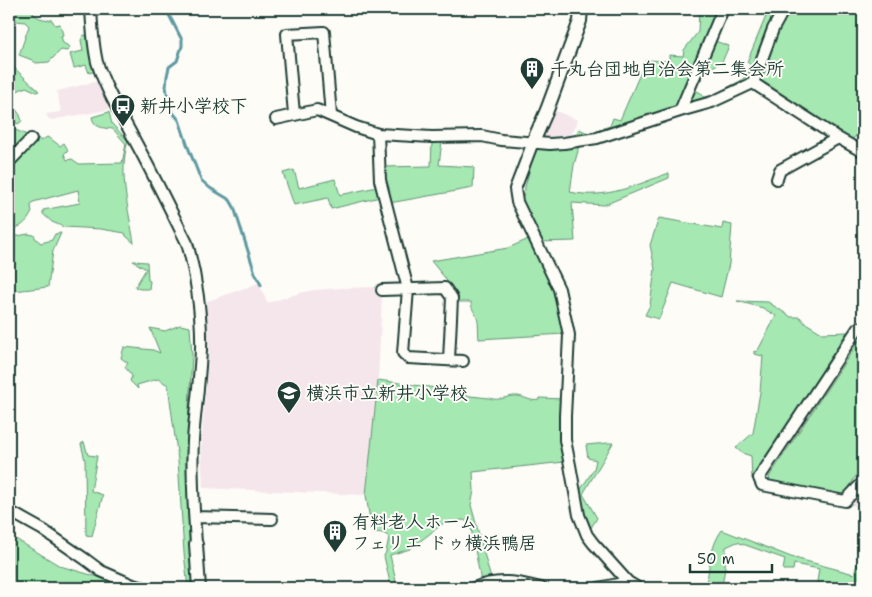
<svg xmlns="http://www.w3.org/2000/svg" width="872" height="597" viewBox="0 0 872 597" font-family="'Shantell Sans','Klee One',sans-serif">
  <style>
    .built { fill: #f5e6ec }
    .green { fill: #a5e8b2; stroke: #629273 }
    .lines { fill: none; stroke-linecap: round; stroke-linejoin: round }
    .stream { stroke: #5f99a0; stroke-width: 3 }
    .minor-casing { stroke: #1f3d34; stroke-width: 14 }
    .tertiary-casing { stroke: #1f3d34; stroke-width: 16 }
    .minor { stroke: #fdfcf7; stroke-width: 10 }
    .tertiary { stroke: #fdfcf7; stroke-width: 12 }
    .labels { text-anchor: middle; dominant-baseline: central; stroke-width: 4; stroke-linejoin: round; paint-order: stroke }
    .poi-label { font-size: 18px; font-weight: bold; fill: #1f3d34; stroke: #fdfcf7; text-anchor: start }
  </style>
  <rect width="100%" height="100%" fill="#fdfcf7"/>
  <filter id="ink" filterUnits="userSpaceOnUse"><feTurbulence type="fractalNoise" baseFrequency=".02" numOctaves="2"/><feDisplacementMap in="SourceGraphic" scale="10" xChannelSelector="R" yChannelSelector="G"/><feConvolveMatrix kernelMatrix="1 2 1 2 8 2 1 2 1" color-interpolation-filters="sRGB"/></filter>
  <g filter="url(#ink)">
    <path class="built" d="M99 81 110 103V107L107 110 51 120 48 118 46 114 61 112 57 91Z
      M551 109 578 120 570 137 573 139 542 140 541 137Z
      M259 283 267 303 300 293 315 290 342 288 376 287 379 297 382 296 378 380 366 495 203 488 201 448 209 345 205 302Z
      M863 485V508L846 504Z"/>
    <path class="green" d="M9 9H31C35 19 42 19 52 20L55 25 60 24 63 35 61 36 63 43 70 47 67 51 61 50 49 62 36 63 32 60 19 55 29 26 25 22 9 20Z
      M699 9H719L677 109 597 135 573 139 579 129 588 133 610 126 613 118 620 120 646 60 669 61V55L683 56 684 50 698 32Z
      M769 9H777L750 74C734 91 711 99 689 105L695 90 701 93 705 99 742 80 748 73 751 65 747 62Z
      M788 9H863V132L850 140 834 132 832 127 761 82V75L776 34Z
      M84 35 89 36 96 71 89 73 86 65 74 68 70 54 83 51 81 40Z
      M715 41 729 46 722 62 706 70 701 80Z
      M9 56 11 65 39 91 37 92 26 87 13 93V98L10 101 20 115 22 121 18 124 9 117Z
      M109 112 112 124 128 141C118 173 129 211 134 243L126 236 125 233 101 229 64 227 52 222 43 214V210L80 203 78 190 33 202 31 206 32 212C27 223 20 228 9 230V168L25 150 38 138 41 141 47 137 51 139 60 146 64 143 68 150 64 154 67 160 72 159 79 164 122 163 126 144 113 129C103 128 94 128 92 117Z
      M13 129 25 134 27 138 9 158V130Z
      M442 141 439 165 474 167 473 188 395 202H389L383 179V167L431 166 432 142Z
      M578 145V151L574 165 570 192C606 200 636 185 669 173V178L604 205 572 203 575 241 539 242C533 231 521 212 522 199 523 195 525 192 525 187L536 146Z
      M294 170 299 188 335 179 340 195 377 187 380 197 331 209 328 198 294 205 283 173Z
      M659 218 722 229 723 223 732 225 729 264 721 297 673 283 659 319 645 315 650 305 655 269 650 245Z
      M61 233 53 251 48 287 14 291 9 289V279L13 273 14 267 12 237 28 234 34 235 36 239 41 243 52 240 55 234Z
      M531 238 557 295 564 334 479 339C478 333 479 322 477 318 475 312 471 309 471 302H456L457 295 450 287 445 278 431 261 508 248Z
      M133 261 147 262 148 280 150 281 149 289H140L135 287 146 269Z
      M737 301 768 302 791 317H800L804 322 822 333 847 332 752 479 751 456 742 453 736 448 753 433 760 392 763 356 754 354V351L757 352 776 316 763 308Z
      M180 325 190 327 192 355 186 461 190 559 193 588H188L184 553 178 460 168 385 158 379 137 385 138 389 130 381 132 376 125 367 128 363 121 358 124 347 153 350 160 353 150 328 165 331Z
      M863 335V465L844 495 770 481 769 477 862 336Z
      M378 380 443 389V393L489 398C500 402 507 395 518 396 525 397 531 402 539 400V398L564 399 566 457 564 462 473 472 474 491 471 505 491 579 481 582 471 528 469 523 464 520 445 522 410 549 390 555 397 586 391 587 384 556 386 552 389 537C383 532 379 532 372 533L366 495Z
      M84 442 88 455 97 456 91 491 103 495 92 536 86 535 85 460 81 444Z
      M608 443H613L583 494 597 518 589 531 577 495 594 469 596 460 588 458 586 445Z
      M722 530 791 557 854 574 863 545V588H816L819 569 794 564 793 570H783L785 559 737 542 726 547 725 568 722 586 723 588H706C709 569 710 546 722 530Z
      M9 535 60 566 112 581 113 588H13L9 587Z"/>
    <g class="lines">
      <path class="stream" d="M166 9 168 13 182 40V46L177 61 169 67 167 76 166 87 170 109 179 120 188 147 201 180 210 188 230 200 234 207 255 273 261 285"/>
      <defs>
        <path id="minor" d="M91 9C92 26 93 45 97 62 106 91 121 114 135 141 153 174 170 209 187 243 196 275 202 315 201 349 200 379 195 410 193 441 191 475 194 510 196 544
          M753 83 838 138 863 152
          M680 111 723 9
          M294 114 287 34 324 32 331 115
          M276 119 317 110 356 127 378 134 432 137 482 136 501 140 550 144 564 143 597 138 680 111 712 102 753 83 773 29 784 9
          M378 134 380 180 408 289 403 353 408 358 463 361
          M533 142 515 189 517 202 559 289 569 335 565 416V440L570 465 579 515 587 535 593 543 628 582 638 588
          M9 162 31 139
          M777 179 780 170 838 138
          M382 290 445 288 452 298 449 360
          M863 327 858 328 759 478 762 485 845 501 863 482
          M9 511 43 530 85 559 101 571 133 585 146 588
          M195 517 272 519
          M474 588C498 578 517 582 541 588
          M598 588 628 582"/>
        <path id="tertiary" d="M533 142 547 110 580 21 581 9
          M196 544 199 588"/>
      </defs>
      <use href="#minor" class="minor-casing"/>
      <use href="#tertiary" class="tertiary-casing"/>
      <use href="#minor" class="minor"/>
      <use href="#tertiary" class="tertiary"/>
    </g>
  </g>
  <defs>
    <symbol id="building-pin" viewBox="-11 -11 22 30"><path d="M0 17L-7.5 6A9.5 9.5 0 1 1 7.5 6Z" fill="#1f3d34" stroke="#fdfcf7"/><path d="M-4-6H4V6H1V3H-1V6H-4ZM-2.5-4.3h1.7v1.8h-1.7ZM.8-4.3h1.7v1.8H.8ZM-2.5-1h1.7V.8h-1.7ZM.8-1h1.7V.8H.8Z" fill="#fff"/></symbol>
    <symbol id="bus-pin" viewBox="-11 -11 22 30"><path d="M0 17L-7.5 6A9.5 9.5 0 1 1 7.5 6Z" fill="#1f3d34" stroke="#fdfcf7"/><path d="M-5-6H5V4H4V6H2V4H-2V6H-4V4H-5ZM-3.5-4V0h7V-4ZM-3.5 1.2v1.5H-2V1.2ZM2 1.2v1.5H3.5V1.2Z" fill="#fff"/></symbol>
    <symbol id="school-pin" viewBox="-11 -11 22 30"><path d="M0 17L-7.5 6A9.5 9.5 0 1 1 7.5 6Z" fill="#1f3d34" stroke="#fdfcf7"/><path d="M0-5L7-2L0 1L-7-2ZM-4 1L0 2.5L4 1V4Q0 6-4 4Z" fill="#fff"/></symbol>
  </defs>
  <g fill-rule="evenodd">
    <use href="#building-pin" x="518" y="55" width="28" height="38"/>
    <use href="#bus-pin" x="109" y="92" width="28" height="38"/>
    <use href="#school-pin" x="275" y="379" width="28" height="38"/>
    <use href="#building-pin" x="321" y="518" width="28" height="38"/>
  </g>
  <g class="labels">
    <g class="poi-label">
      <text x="550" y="69">千丸台団地自治会第二集会所</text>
      <text x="140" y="106">新井小学校下</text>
      <text x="306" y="393">横浜市立新井小学校</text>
      <text x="352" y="522">有料老人ホーム<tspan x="352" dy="21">フェリエ ドゥ横浜鴨居</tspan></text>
    </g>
  </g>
  <rect width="872" height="597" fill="none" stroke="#fdfcf7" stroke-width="30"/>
  <rect x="15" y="15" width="842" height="567" fill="none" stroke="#1f3d34" stroke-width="2" filter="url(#ink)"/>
  <path d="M690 564v8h82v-8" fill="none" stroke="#1f3d34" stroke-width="2.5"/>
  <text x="697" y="564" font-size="15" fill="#1f3d34" stroke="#fdfcf7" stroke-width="4" paint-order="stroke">50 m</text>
</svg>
